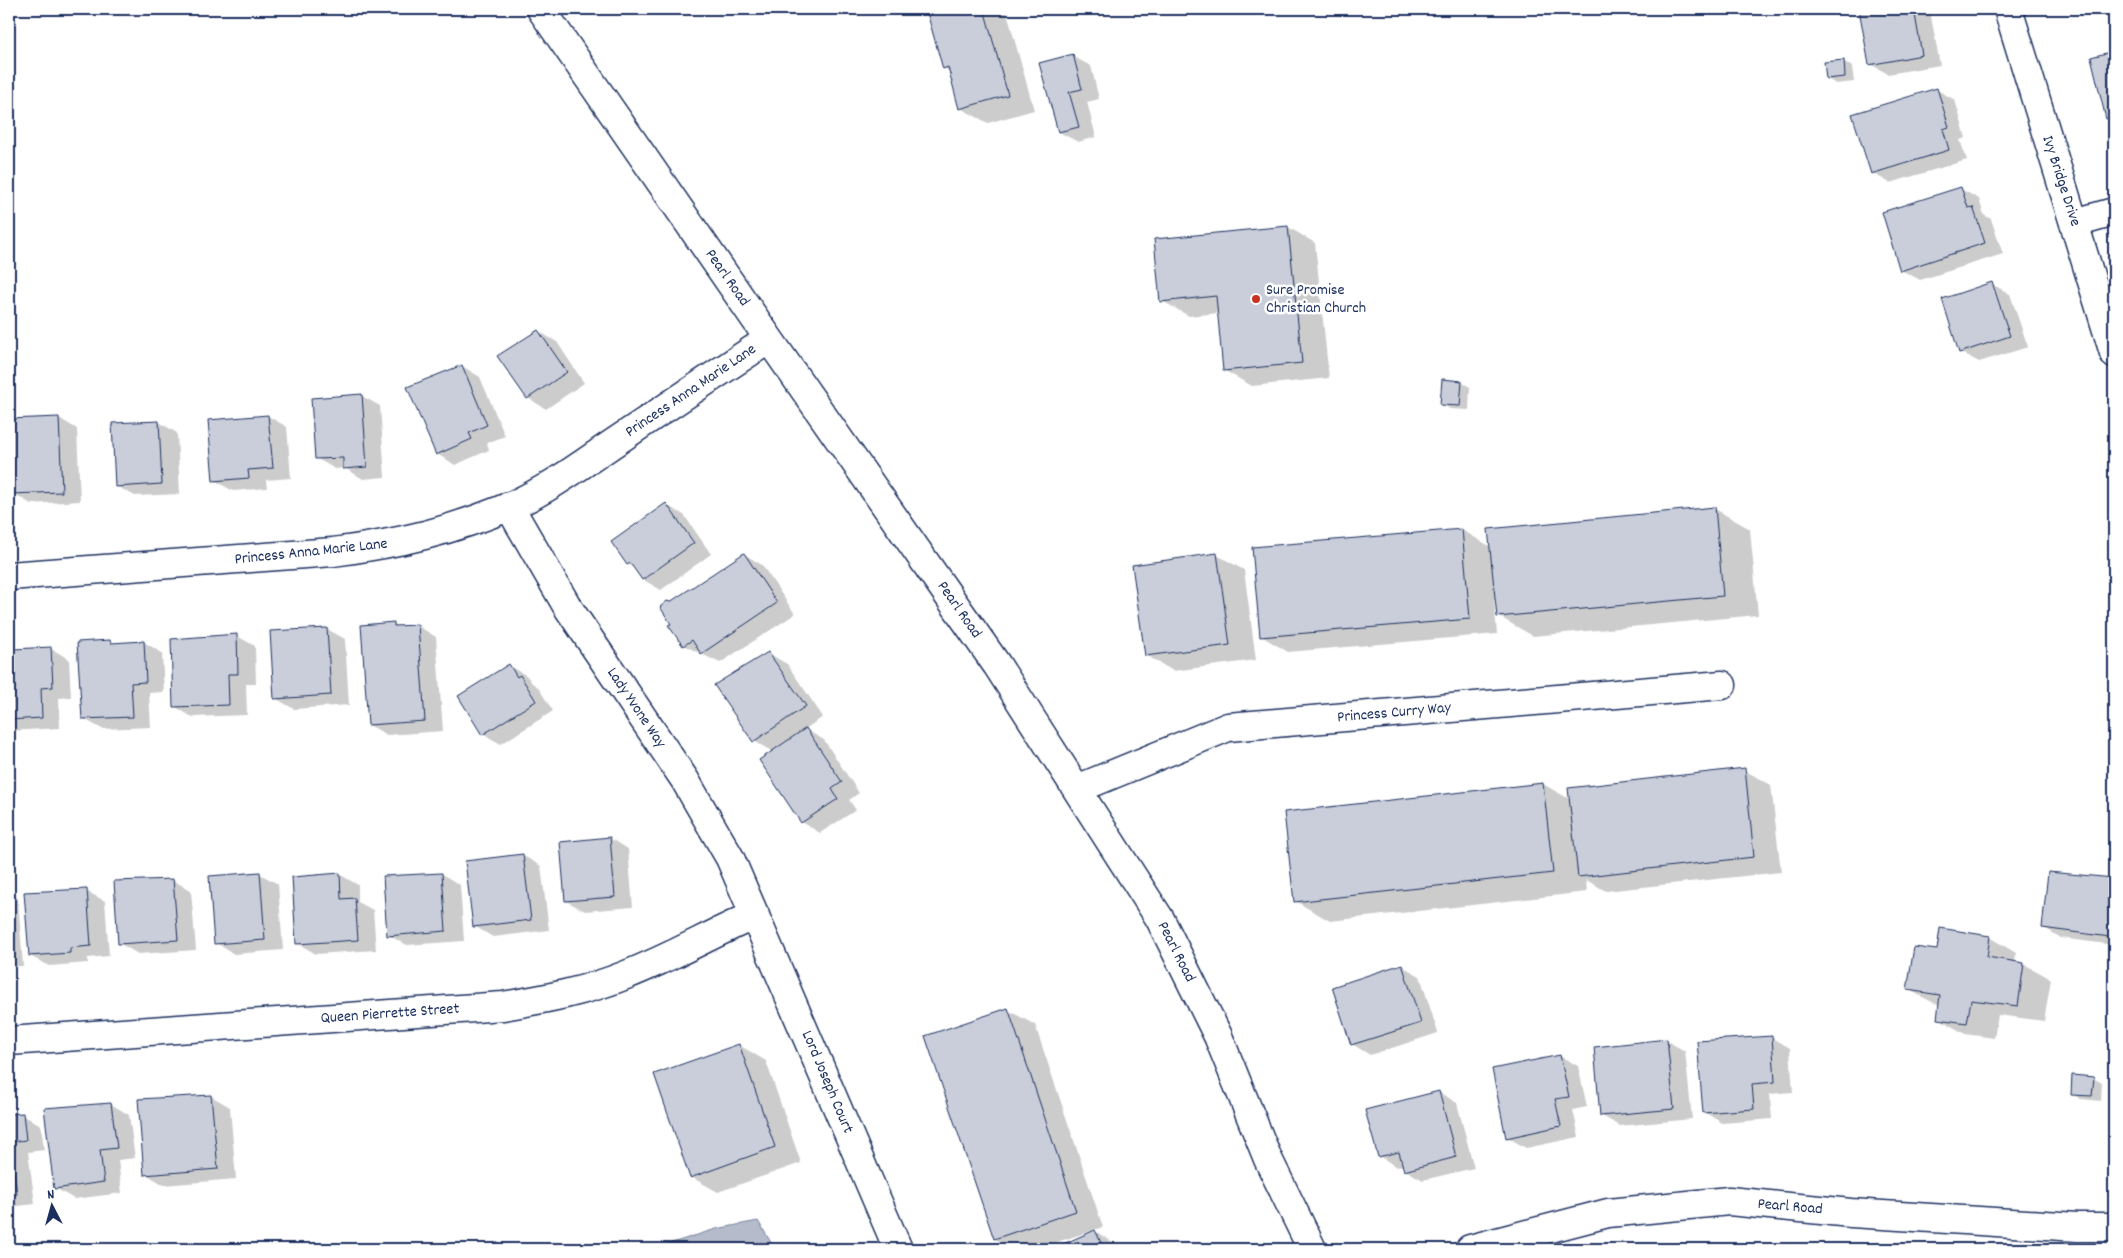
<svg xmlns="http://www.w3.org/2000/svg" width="2123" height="1258" viewBox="0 0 2123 1258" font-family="Dekko,sans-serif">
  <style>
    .water { fill: #b5bbca; stroke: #77839f }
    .shadow { fill: #0003 }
    .building { fill: #caceda; stroke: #1b2f5e }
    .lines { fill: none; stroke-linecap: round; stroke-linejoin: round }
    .minor-casing { stroke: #1b2f5e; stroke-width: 31 }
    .minor { stroke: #fff; stroke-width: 28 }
    .poi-dot { fill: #c8321e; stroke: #fff; stroke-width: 2 }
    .labels { text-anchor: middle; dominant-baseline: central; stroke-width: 5; stroke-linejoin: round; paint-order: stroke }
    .street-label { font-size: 16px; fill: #1b2f5e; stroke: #fff }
    .poi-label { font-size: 16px; fill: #1b2f5e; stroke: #fff; text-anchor: start }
  </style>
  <rect width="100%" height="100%" fill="#fff"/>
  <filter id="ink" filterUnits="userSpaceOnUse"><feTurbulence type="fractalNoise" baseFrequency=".02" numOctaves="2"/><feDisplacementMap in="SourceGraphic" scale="10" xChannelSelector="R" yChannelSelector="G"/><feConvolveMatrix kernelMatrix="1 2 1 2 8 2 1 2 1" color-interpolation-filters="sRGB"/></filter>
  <g filter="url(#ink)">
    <path class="water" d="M758 1221 775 1249H653L716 1229Z"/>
    <path class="shadow" d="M927 9H1006L1034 110 988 123 960 108 949 71 944 68Z
      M1861 9H1927L1930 11 1940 65 1888 74 1870 64Z
      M2114 52V123L2107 118 2093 57Z
      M1072 56 1091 66 1099 99 1087 102 1096 137 1078 142 1059 132Z
      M1843 61 1852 67 1854 82 1836 84 1827 79Z
      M1937 90 1955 100 1966 138 1960 140 1967 160 1890 183 1872 173Z
      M1961 189 1979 199 1984 215 1991 219 2003 254 1920 280 1901 270Z
      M1288 227 1315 243 1329 378 1252 386 1225 371 1219 313 1189 316 1162 301Z
      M1992 284 2010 294 2028 347 1979 362 1960 352Z
      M538 331 557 342 584 383 546 409 528 398Z
      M462 366 480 377 505 436 487 443 489 450 455 465 437 454Z
      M1461 382 1470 387 1469 410 1450 409 1441 404Z
      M362 396 380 406 385 477 363 479 345 468 335 469 316 458Z
      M268 416 287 427 291 478 266 480 267 488 233 491 214 480Z
      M59 418 77 429 80 501 31 504 13 493Z
      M159 422 177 433 180 494 135 496 116 486Z
      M666 505 684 515 711 554 661 590 642 579 635 569 628 564Z
      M1715 509 1750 529 1758 615 1533 636 1498 616 1496 599 1494 600 1497 634 1288 652 1261 636 1462 530 1491 547Z
      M744 554 762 565 795 614 720 663 683 645 670 604Z
      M1217 555 1244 570 1256 660 1173 671 1146 655Z
      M394 624 400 627 418 626 436 637 443 731 387 735 369 725 362 626Z
      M327 629 345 639 349 705 294 709 275 698Z
      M237 636 255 646 256 684H246L247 715 192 717 174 706Z
      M110 641 115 644 144 642 162 653 164 692 149 693 151 727 102 729 84 719Z
      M50 648 69 659 71 697 59 698 60 728 9 731V654Z
      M768 653 787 664 823 717 805 729 824 740 859 793 849 800 856 810 820 833 802 822 773 752 754 741 716 686Z
      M509 665 527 676 532 683 538 687 553 711 501 744 483 734Z
      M1744 770 1771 785 1781 872 1606 891 1586 880 1587 892 1330 921 1295 901 1543 784 1571 800Z
      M610 838 628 849 633 907 585 911 566 901Z
      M522 855 541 866 549 930 493 937 474 926Z
      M2049 873 2114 880V945L2061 938 2043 927Z
      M260 874 278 884 283 950 234 954 216 943Z
      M339 874 358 885V902L373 910 376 950 316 954 297 943Z
      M442 874 460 885 464 941 407 945 388 935Z
      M173 880 191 891 196 950 138 954 119 943Z
      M86 891 105 901 109 956 88 958V963L49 966 30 956Z
      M9 892 18 898 23 966 9 967Z
      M1989 937 2016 953 2015 963 2024 964 2051 979 2044 1021 1998 1015 1994 1038 1965 1034 1938 1018 1940 1006 1909 990 1938 951Z
      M1402 966 1420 976 1438 1033 1370 1055 1352 1044Z
      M1008 1010 1035 1025 1103 1227 1036 1249H1013L995 1239Z
      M1771 1037 1790 1048 1793 1092 1770 1094 1772 1119 1722 1123 1704 1112Z
      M1667 1041 1685 1051 1692 1119 1620 1126 1602 1116Z
      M739 1045 766 1061 801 1163 718 1192 691 1177Z
      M1560 1056 1578 1066 1587 1107 1573 1110 1579 1137 1526 1148 1507 1137Z
      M2093 1078 2102 1083 2101 1101 2081 1099 2072 1094Z
      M1439 1092 1457 1103 1474 1168 1423 1180 1405 1170 1404 1165 1397 1167 1379 1156Z
      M211 1096 230 1107 236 1179 164 1185 146 1174 139 1100Z
      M111 1104 129 1115 135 1158 118 1160 122 1193 74 1199 55 1188Z
      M22 1115 41 1125 44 1150 28 1152 35 1204 9 1207V1116Z
      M1095 1231 1123 1249H1055Z"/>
    <path class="building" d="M926 9H984L1008 95 959 109 948 67 943 69Z
      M1859 9H1914L1922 55 1869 65Z
      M2114 51V117L2106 119 2091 57Z
      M1073 54 1082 89 1069 92 1079 127 1058 132 1039 63Z
      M1844 60 1845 77 1826 79 1824 62Z
      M1937 88 1949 127 1943 129 1949 150 1871 174 1852 114Z
      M1961 187 1968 208 1973 207 1985 243 1900 271 1882 212Z
      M1288 226 1302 363 1223 371 1216 296 1160 302 1154 239Z
      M1992 282 2010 336 1959 353 1942 299Z
      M538 330 567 372 527 399 497 356Z
      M462 365 487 425 469 433 472 439 436 455 407 387Z
      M1442 379 1462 381 1460 406 1440 405Z
      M362 394 367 467 343 469V458L315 459 311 398Z
      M268 415 273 468 248 470 249 478 213 481 208 420Z
      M59 417 62 492 11 494 9 419Z
      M159 421 162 484 115 487 112 423Z
      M666 503 694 543 642 580 630 563 627 565 611 542Z
      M1715 507 1723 596 1497 617 1488 529Z
      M1462 529 1470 619 1260 637 1252 547Z
      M744 553 777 603 701 654 692 640 683 646 668 625 671 624 660 607 667 601 670 602Z
      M1217 553 1230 645 1145 656 1132 565Z
      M394 622V626L418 625 425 721 368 725 361 625Z
      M327 628 331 695 274 699 270 631Z
      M237 634 238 674H228L229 705 173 707 171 639Z
      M110 640 111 643 144 641 146 682 131 683 133 717 82 719 77 642Z
      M51 647 53 687 41 688 42 718 9 720V652H14V649Z
      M768 652 806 706 753 742 714 685Z
      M509 664 517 677 520 675 536 701 482 735 458 696Z
      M806 728 842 782 832 789 838 799 801 823 759 760Z
      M1745 768 1754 857 1578 877 1568 788Z
      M1543 783 1553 873 1294 902 1284 812Z
      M610 837 615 897 565 901 560 842Z
      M523 854 531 920 473 927 465 861Z
      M260 872 265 940 214 944 209 876Z
      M2048 872 2114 878 2110 937 2042 928Z
      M340 873 341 899 355 898 358 940 296 944 292 877Z
      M442 873 446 931 387 936 383 876Z
      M173 879 178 940 118 944 114 881Z
      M87 889 91 946 70 948V953L29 956 24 892Z
      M1940 928 1990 936 1987 957 2024 963 2018 1006 1971 1000 1967 1023 1937 1019 1940 995 1907 990 1914 947 1937 950Z
      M1402 964 1421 1023 1351 1045 1332 987Z
      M1008 1008 1076 1211 994 1239 925 1036Z
      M1772 1036 1775 1082 1752 1084 1754 1109 1703 1113 1697 1041Z
      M1667 1039 1674 1109 1600 1116 1594 1047Z
      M739 1044 775 1147 690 1178 654 1074Z
      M1560 1055 1569 1097 1555 1099 1561 1126 1506 1138 1492 1069Z
      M2072 1075 2094 1077 2092 1096 2071 1095Z
      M1439 1091 1456 1157 1404 1171 1399 1152 1378 1157 1365 1110Z
      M211 1095 218 1169 144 1175 138 1099Z
      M111 1103 117 1148 100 1150 104 1182 54 1189 44 1108Z
      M23 1113 26 1140 10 1142 17 1194 9 1195V1114Z
      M1095 1230 1104 1249H1052Z"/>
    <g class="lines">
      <defs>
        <path id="minor" d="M541 9 769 339 997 665 1160 919 1218 1036 1268 1159 1312 1249
          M2008 9 2114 353
          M2075 223 2114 212
          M509 506 567 606 685 780 730 858 898 1249
          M9 576 333 552C401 543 452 531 515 504 551 488 585 462 618 440 668 406 718 373 769 339
          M1077 789 1228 727 1722 685
          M9 1041 503 1006C545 999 587 991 626 975 670 958 711 934 755 915
          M1470 1249 1608 1213 1729 1201 1851 1213 2078 1227H2114"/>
      </defs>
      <use href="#minor" class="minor-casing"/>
      <use href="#minor" class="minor"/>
    </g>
  </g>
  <circle class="poi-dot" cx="1256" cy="299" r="5"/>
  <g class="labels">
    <g class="street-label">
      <text transform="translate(2061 181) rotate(72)">Ivy Bridge Drive</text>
      <text transform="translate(727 278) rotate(55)">Pearl Road</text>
      <text transform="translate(691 391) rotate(-34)">Princess Anna Marie Lane</text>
      <text transform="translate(311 552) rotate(-6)">Princess Anna Marie Lane</text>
      <text transform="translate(959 610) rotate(55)">Pearl Road</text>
      <text transform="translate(636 708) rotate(56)">Lady Yvone Way</text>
      <text transform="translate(1394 713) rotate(-5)">Princess Curry Way</text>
      <text transform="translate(1176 952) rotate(63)">Pearl Road</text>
      <text transform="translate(390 1014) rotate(-4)">Queen Pierrette Street</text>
      <text transform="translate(827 1082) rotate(67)">Lord Joseph Court</text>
      <text transform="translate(1790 1207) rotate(5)">Pearl Road</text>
    </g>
    <g class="poi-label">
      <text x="1266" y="290">Sure Promise<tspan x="1266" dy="18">Christian Church</tspan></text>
    </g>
  </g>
  <rect width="2123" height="1258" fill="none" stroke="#fff" stroke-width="30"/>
  <rect x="15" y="15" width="2093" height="1228" fill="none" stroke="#1b2f5e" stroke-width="2" filter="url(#ink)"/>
  <g transform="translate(52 1206) rotate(354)" stroke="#ffffff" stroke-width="4" paint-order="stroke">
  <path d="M0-4L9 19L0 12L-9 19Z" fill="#1b2f5e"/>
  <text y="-8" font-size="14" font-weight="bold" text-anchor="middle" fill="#1b2f5e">N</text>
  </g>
</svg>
